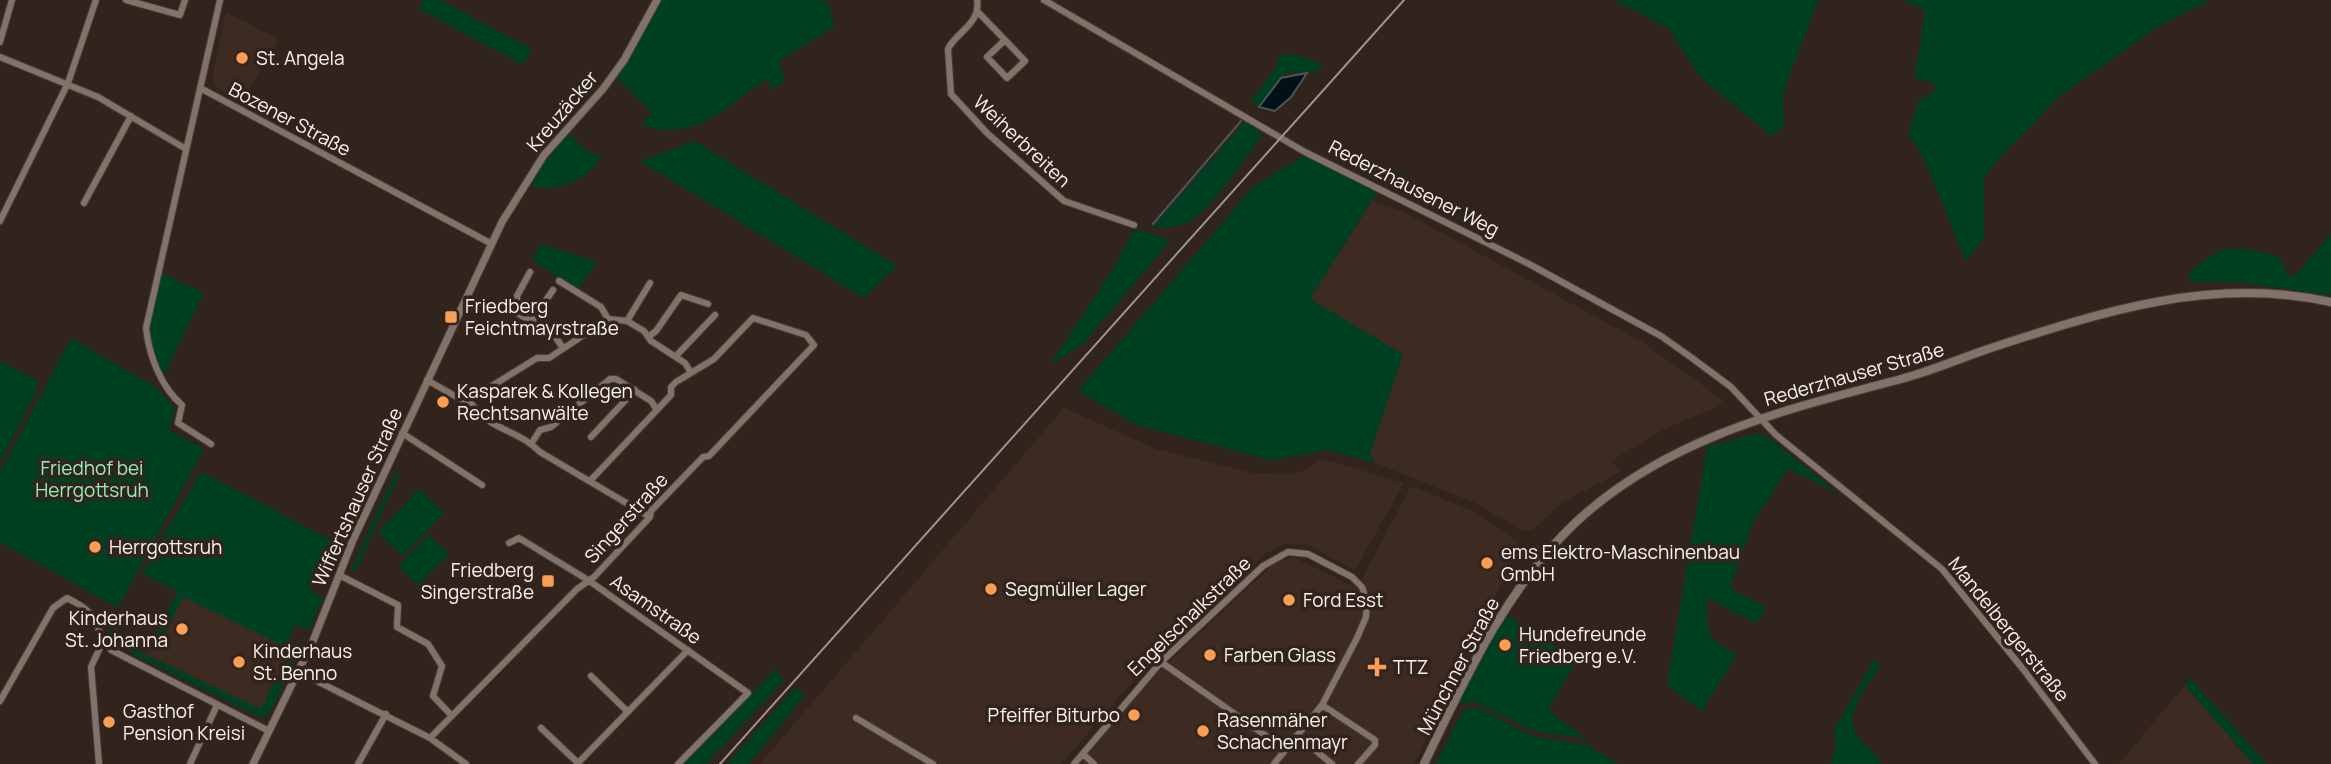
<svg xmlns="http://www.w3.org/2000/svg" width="2331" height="764" viewBox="0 0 2331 764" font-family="Manrope,sans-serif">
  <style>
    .built { fill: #3d2a20 }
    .green { fill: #004022 }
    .water { fill: #001117; stroke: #4b5558; stroke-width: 2 }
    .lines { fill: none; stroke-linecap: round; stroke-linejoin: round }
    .stream { stroke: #4b5558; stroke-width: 2 }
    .minor-casing { stroke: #4a403a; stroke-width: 8 }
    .tertiary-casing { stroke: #4a403a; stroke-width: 9 }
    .secondary-casing { stroke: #4a403a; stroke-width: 10 }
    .minor { stroke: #81726a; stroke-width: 6 }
    .tertiary { stroke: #81726a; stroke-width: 7 }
    .secondary { stroke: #81726a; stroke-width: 8 }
    .rail { stroke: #9e948e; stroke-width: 2 }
    .poi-dot { fill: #fc9d54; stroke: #31241d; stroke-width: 2.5 }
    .labels { text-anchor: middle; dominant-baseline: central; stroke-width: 7; stroke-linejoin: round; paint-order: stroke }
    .poi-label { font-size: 19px; fill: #fbf3ee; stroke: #31241d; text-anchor: start }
    .street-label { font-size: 19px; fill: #fbf3ee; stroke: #31241d }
    .park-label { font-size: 19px; fill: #96eeb7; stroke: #31241d }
  </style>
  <rect width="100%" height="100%" fill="#31241d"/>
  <path class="built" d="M226 12 278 39 243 102 217 88 212 78Z
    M1372 201 1400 210 1642 342 1723 400 1719 406 1662 430 1611 461 1621 472 1562 502 1533 530 1523 531 1478 504 1375 463 1370 453 1402 354 1310 299Z
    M1064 408 1156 449 1252 473 1296 474 1324 459 1404 483 1355 570 1308 545 1287 543 1266 553 1158 653 1061 764H760Z
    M1411 486 1475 512 1520 544 1414 764H1080L1145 684 1273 565 1293 557 1357 588Z
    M178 590 296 649 264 716 145 656Z
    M2185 685 2253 764H2119Z"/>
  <path class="green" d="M423 0H440L531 49 523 65 419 9Z
    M660 0H820L829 4 834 27 779 61 785 80 772 91 768 78C747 92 723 114 700 124 686 130 654 134 642 123L652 113 617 77Z
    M1615 0H1818L1783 93 1784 125 1772 136 1699 76 1669 29Z
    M1901 0H2209L2158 27 2061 95 2009 148 1984 177V238L1966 262 1924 158 1908 134 1919 100 1934 92 1935 83 1915 78 1925 9Z
    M1279 55H1296L1323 65 1316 72H1287L1258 106 1251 102 1277 65Z
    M1245 122 1262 133C1252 152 1208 212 1190 221 1177 228 1167 228 1153 227Z
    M568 133 587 151 601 156C592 179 560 190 535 188L530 181Z
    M695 141 894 264 897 266 864 298 640 161Z
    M1305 155 1378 190 1310 299 1403 354 1370 453 1375 463 1328 450 1271 460 1136 425 1078 391 1254 186Z
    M1343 158 1397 170 1423 195 1467 224 1419 199 1371 179Z
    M1134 229 1171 240 1083 344 1049 366 1115 266Z
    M2331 234V295L2235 282H2190V272C2223 241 2240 246 2280 257L2288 276 2296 275Z
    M541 244 597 262 578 290 532 260Z
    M160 272 204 293 163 377 149 335Z
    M71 338 157 388 175 409 169 430 204 449 118 608 0 542V472Z
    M0 361 38 381 36 392 0 463Z
    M1758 433 1770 439 1838 493 1788 469 1754 521 1730 588 1766 607 1756 623 1709 599 1706 603C1708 635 1707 640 1737 654L1702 711 1667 685 1707 447Z
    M396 471 400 473 355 572 351 570Z
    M204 473 344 547 330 580 317 575 310 590 323 598 309 630 296 624 289 639 302 646 271 711 262 718 111 643 107 622 115 618 118 621 115 640 261 709 290 649 183 597 156 651 149 648 178 591 142 574 198 476Z
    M419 489 444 513 403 556 378 532Z
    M429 535 449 554 418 585 398 566Z
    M1506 615 1578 659 1549 707 1552 714 1588 739 1535 731 1474 702 1457 704Z
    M1875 658 1880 667C1867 685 1841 716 1859 738 1867 748 1876 753 1882 764H1830L1836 745 1835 728Z
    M776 669 784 680 706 764H682Z
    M2190 678 2267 764H2253L2185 685Z
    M796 686 804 696 749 764H727Z
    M1468 708 1481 709 1532 736 1587 745 1618 764H1436L1461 714Z"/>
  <path class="water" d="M1307 73 1291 97 1275 111 1259 107 1281 78Z"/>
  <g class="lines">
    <path class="stream" d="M1153 224 1241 121"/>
    <defs>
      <path id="minor" d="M126 0 180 15 185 0
        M977 0C981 24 956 32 948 49L951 94 987 133 1064 201 1134 225
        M1044 0 1305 152 1529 264 1661 336 1692 358 1731 387 1776 435 1942 569 2023 669 2095 764
        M977 11 1005 40 987 57 1007 78 1025 61 1005 40
        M0 42 12 0
        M0 57 98 97 186 149
        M202 89 492 244
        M84 203 131 116
        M0 221 68 83 96 0
        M530 272 517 296V313L554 335 563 348
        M559 281 601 307 608 319 627 321 644 331 651 341 685 363 690 371
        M627 321 650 283
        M531 322 553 290
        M648 337 656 331 681 295 708 304
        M676 356 715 315
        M427 380 462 400H469C489 432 517 428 540 452L650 517
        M469 400 537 358H549L608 319
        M402 433 482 485
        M591 437 635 390
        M533 441 540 430 551 427 610 379H616L651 401 657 410
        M211 444 178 423 182 405C161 387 149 356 146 328L220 0
        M509 543 519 538 588 580 748 693 678 764
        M339 575 398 605 397 627 428 644 442 666 433 696 452 716
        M97 619 118 616
        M1161 662 1286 750
        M299 672 430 738 466 764
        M591 676 628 712
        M0 701 53 608 67 598C104 616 90 624 111 650L269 731
        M856 718 933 764
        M541 728 578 763
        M1298 736 1332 764
        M430 738 577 589 594 577 650 517 651 511 703 457 709 456 814 345 806 335 753 318 714 359 676 382 671 387V395L590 481
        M1083 754 1094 764
        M99 764 91 667 103 641
        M190 764 217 705
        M358 764 386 714
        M577 764 688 650
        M1074 764 1161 662 1263 566 1288 552 1308 554 1352 577 1362 587 1367 602 1366 617 1357 638 1322 705
        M1274 764 1322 705 1375 740V745L1358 764"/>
      <path id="tertiary" d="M253 764 313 641 353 540 502 222 544 155 603 89 624 60 657 0"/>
      <path id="secondary" d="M1424 764C1465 679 1505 590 1574 524 1665 438 1784 410 1901 379 1932 371 1963 357 1994 347 2104 311 2214 276 2331 302"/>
    </defs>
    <use href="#minor" class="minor-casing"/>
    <use href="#tertiary" class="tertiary-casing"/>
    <use href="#secondary" class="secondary-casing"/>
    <use href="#minor" class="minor"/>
    <use href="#tertiary" class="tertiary"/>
    <use href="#secondary" class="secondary"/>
    <path class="rail" d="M720 764 1404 0"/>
  </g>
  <g class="poi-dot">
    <circle cx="242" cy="58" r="7"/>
    <rect x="444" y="310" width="14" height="14" rx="3.5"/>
    <circle cx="443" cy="402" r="7"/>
    <circle cx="95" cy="547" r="7"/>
    <circle cx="1487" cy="563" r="7"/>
    <rect x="541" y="574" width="14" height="14" rx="3.5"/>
    <circle cx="991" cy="589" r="7"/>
    <circle cx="1289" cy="600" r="7"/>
    <circle cx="182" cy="629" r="7"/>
    <circle cx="1505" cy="645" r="7"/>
    <circle cx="1210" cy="655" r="7"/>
    <circle cx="239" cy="662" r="7"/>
    <path d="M1373.5 656.5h7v7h7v7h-7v7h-7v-7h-7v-7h7z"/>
    <circle cx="1134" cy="715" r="7"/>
    <circle cx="109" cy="722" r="7"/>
    <circle cx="1203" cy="731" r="7"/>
  </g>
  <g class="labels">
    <g class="poi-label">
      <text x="256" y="58">St. Angela</text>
      <text x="465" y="306">Friedberg<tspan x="465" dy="22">Feichtmayrstraße</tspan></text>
      <text x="457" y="391">Kasparek &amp; Kollegen<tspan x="457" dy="22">Rechtsanwälte</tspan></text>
      <text x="109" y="547">Herrgottsruh</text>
      <text x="1501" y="552">ems Elektro-Maschinenbau<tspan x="1501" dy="22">GmbH</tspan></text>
      <text x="534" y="570" text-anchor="end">Friedberg<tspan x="534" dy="22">Singerstraße</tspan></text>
      <text x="1005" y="589">Segmüller Lager</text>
      <text x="1303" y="600">Ford Esst</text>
      <text x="168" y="618" text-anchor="end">Kinderhaus<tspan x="168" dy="22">St. Johanna</tspan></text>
      <text x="1519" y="634">Hundefreunde<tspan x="1519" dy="22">Friedberg e.V.</tspan></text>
      <text x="253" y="651">Kinderhaus<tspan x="253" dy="22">St. Benno</tspan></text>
      <text x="1224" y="655">Farben Glass</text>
      <text x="1393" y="667">TTZ</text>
      <text x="123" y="711">Gasthof<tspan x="123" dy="22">Pension Kreisi</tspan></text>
      <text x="1120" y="715" text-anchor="end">Pfeiffer Biturbo</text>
      <text x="1217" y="720">Rasenmäher<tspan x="1217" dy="22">Schachenmayr</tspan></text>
    </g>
    <g class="street-label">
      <text transform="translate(562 111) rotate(-50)">Kreuzäcker</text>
      <text transform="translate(290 119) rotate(28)">Bozener Straße</text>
      <text transform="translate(1022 141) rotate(43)">Weiherbreiten</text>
      <text transform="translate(1414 188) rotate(27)">Rederzhausener Weg</text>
      <text transform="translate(1854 374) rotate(-16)">Rederzhauser Straße</text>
      <text transform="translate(357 497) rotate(-66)">Wiffertshauser Straße</text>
      <text transform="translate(626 518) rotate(-48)">Singerstraße</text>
      <text transform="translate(656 609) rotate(35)">Asamstraße</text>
      <text transform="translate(1189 616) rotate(-44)">Engelschalkstraße</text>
      <text transform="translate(2009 629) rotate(51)">Mandelbergerstraße</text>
      <text transform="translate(1458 666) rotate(-62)">Münchner Straße</text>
    </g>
    <g class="park-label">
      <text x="92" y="468">Friedhof bei<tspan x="92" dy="22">Herrgottsruh</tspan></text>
    </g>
  </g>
</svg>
